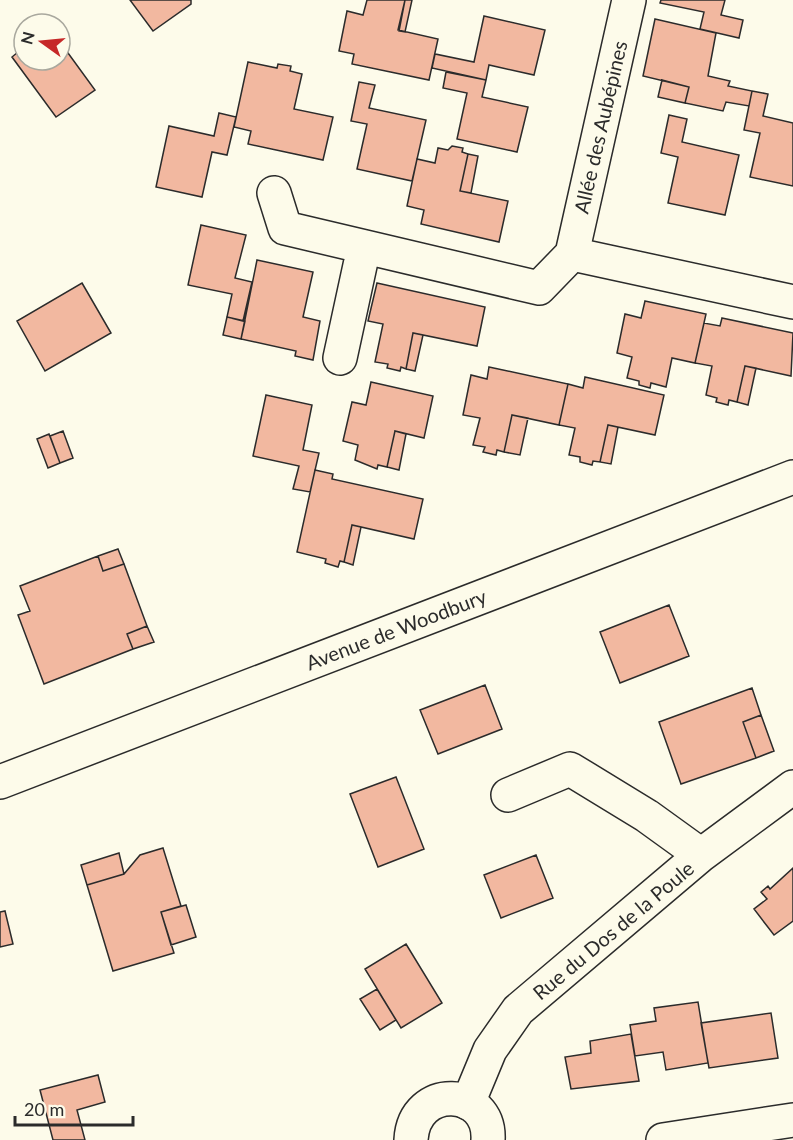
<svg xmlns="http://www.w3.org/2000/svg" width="793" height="1140" viewBox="0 0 793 1140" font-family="Lato,sans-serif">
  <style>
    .building { fill: #f2b8a0; stroke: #2b2b2b; stroke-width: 1.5 }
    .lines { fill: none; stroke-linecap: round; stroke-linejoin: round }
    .minor-casing { stroke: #2b2b2b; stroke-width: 36 }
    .tertiary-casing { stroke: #2b2b2b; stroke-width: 36 }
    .minor { stroke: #fdfbea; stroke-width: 33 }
    .tertiary { stroke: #fdfbea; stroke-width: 33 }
    .labels { text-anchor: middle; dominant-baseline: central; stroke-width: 4.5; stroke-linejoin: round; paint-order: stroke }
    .street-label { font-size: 20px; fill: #2b2b2b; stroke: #fdfbea }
  </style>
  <rect width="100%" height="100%" fill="#fdfbea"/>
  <path class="building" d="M130 0H191V4L153 31Z
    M367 0H405L398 30 438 39 429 80 352 64 354 54 339 51 347 11 363 15Z
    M405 0H412L405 32 399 31Z
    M661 0H725L721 15 743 20 739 38 700 29 704 12 660 3Z
    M484 16 545 30 534 75 489 65 486 80 432 68 435 54 474 62Z
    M655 19 716 33 708 76 730 81 728 86 752 91 749 106 726 102 723 111 685 103 689 87 643 76Z
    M60 42 95 90 56 117 12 57 24 47V60H60Z
    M248 62 277 68 278 64 291 66 290 71 302 74 294 109 333 117 323 160 248 144 251 131 234 127Z
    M446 72 486 80 482 97 528 107 517 152 457 139 467 93 443 88Z
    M662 80 689 87 685 103 658 97Z
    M359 82 375 85 369 108 426 120 412 181 357 169 367 124 351 121Z
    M752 91 768 94 763 116 793 123V186L750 177 760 133 744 130Z
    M219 113 236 117 227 155 212 152 202 197 156 187 169 126 214 136Z
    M669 115 687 119 682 142 739 155 725 215 668 203 678 157 661 153Z
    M452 146 463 148 462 152 468 154 460 191 508 201 499 242 421 224 424 210 407 206 417 159 435 163 438 148 448 150Z
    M468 154 478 156 471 193 460 191Z
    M201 225 246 235 235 278 252 282 243 321 227 317 232 294 188 285Z
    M257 260 313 272 303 317 320 321 313 360 295 356 296 351 241 339Z
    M82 283 111 333 45 371 17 321Z
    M377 283 485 307 477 346 413 333 406 369 401 367 400 371 387 368 388 364 375 362 383 324 368 321Z
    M645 301 706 314 695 363 672 358 666 387 651 383 650 388 639 385V381L627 378 632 357 617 353 625 314 641 318Z
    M227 317 245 321 241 339 223 335Z
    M722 318 793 333 791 376 745 366 737 402 729 400 728 405 716 402 717 398 706 395 712 366 695 363 704 323 720 326Z
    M413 333 423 335 415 371 406 369Z
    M745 366 756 368 748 405 737 402Z
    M489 367 568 384 559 425 512 415 504 452 497 450 496 455 483 452 485 447 473 445 480 418 463 415 471 375 487 379Z
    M585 377 664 395 655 435 608 425 600 462 593 461 592 465 580 462V457L569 455 575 428 559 425 568 384 583 388Z
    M371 382 433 396 424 438 395 431 387 467 378 465 377 469 355 460 358 445 343 441 352 402 366 405Z
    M266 395 312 405 303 450 319 453 310 492 293 489 299 466 253 456Z
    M512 415 528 418 520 455 504 452Z
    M608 425 618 427 611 464 600 462Z
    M63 431 73 458 60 463 50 436Z
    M395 431 406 434 399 470 387 467Z
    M49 434 60 463 48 468 37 439Z
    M315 470 333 474 332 479 423 499 414 539 352 525 344 562 340 561 338 567 325 563 326 559 297 552Z
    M352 525 361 527 353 565 344 562Z
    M118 549 124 564 103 571 98 556Z
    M98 556 103 571 124 564 147 626 127 634 133 649 44 684 18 615 30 611 20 586Z
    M669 605 689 656 620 683 600 632Z
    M147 626 154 642 133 649 127 634Z
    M485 685 502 729 438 754 420 710Z
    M752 688 761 715 743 722 756 758 681 784 659 722Z
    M761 715 774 751 756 758 743 722Z
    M396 777 424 849 378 867 350 794Z
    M163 848 181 906 161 912 174 953 113 971 87 885 124 874 140 855Z
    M119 853 124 874 87 885 81 865Z
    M536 855 553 898 501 918 484 875Z
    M793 868V921L774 935 754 909 767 899 761 892 768 886 770 889Z
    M186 905 196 937 171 945 161 912Z
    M5 911 13 944 0 947V912Z
    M406 944 442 1003 401 1028 365 969Z
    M377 989 396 1020 380 1030 360 999Z
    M698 1002 708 1063 666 1070 663 1052 635 1056 630 1025 656 1021 654 1008Z
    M771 1013 778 1058 709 1068 701 1023Z
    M631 1034 639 1081 571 1089 565 1057 591 1053 590 1041Z
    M98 1075 105 1102 77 1110 85 1140H53L40 1090Z"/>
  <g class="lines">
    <defs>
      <path id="minor" d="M274 193 285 228 539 288 572 254 629 0
        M572 254 793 302
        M340 358 364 247
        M508 795 570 769 647 816 701 855
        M468 1103 490 1050 518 1010 701 855 793 787"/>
      <path id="tertiary" d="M0 782 793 477
        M411 1140C414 1083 491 1087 488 1140
        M663 1140 793 1120"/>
    </defs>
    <use href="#minor" class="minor-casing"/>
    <use href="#tertiary" class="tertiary-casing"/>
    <use href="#minor" class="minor"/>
    <use href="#tertiary" class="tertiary"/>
  </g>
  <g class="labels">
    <g class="street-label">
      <text transform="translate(600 127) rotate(-77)">Allée des Aubépines</text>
      <text transform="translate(396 629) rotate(-21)">Avenue de Woodbury</text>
      <text transform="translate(613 930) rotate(-40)">Rue du Dos de la Poule</text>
    </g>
  </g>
  <g transform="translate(42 42) rotate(285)"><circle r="28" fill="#fdfbea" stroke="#a9a89e" stroke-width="1.5"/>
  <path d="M0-4.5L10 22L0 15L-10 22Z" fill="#c62828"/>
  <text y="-9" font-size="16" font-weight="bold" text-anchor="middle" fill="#2b2b2b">N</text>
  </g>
  <path d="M15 1116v9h118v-9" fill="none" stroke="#2b2b2b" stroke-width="3"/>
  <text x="24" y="1116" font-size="18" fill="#2b2b2b" stroke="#fdfbea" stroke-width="4.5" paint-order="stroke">20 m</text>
</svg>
